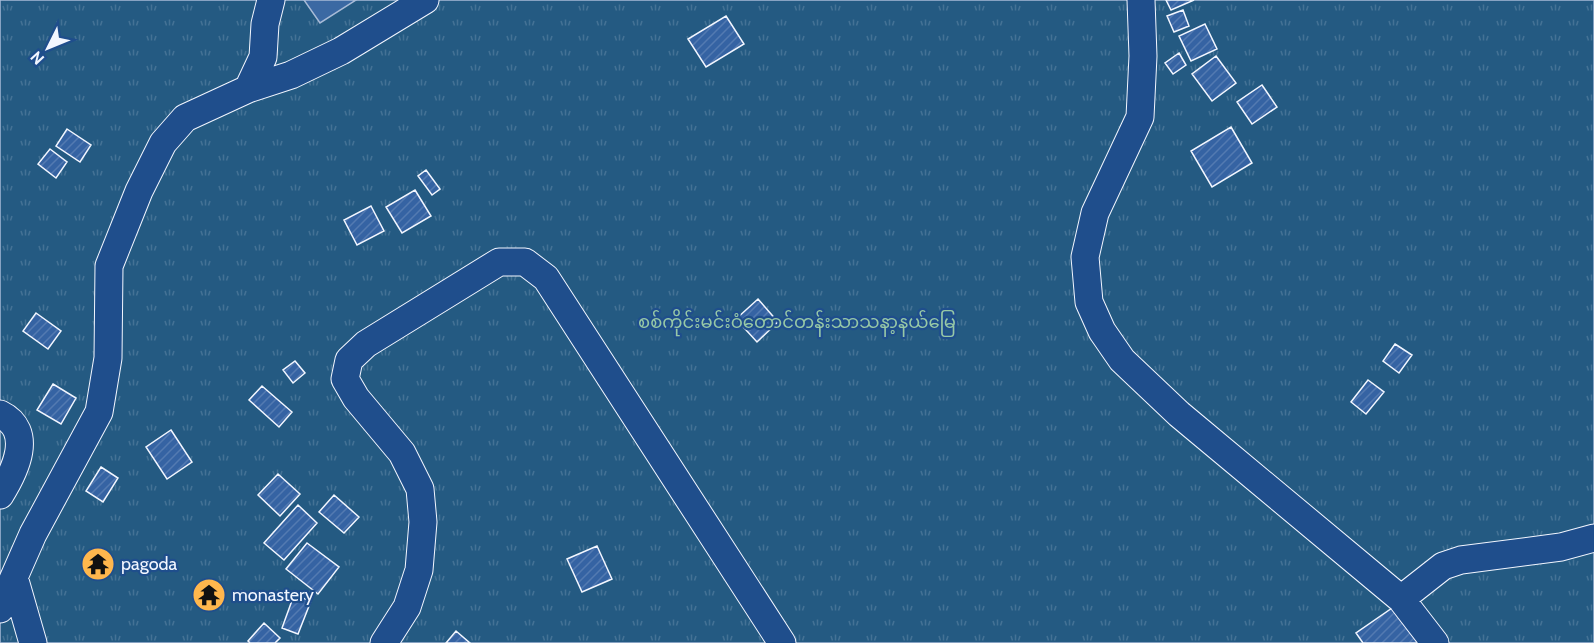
<svg xmlns="http://www.w3.org/2000/svg" width="1594" height="643" viewBox="0 0 1594 643" font-family="Cabin,'Noto Sans Myanmar',sans-serif">
  <style>
    .park { fill: url(#park-tufts); stroke: #a8bbd7; stroke-width: 1.5 }
    .water { fill: #3b69a3; stroke: #a8bbd7; stroke-width: 1.5 }
    .building { fill: url(#building-hatch); stroke: #f2f6ff; stroke-width: 1.5 }
    .lines { fill: none; stroke-linecap: round; stroke-linejoin: round }
    .minor-casing { stroke: #f2f6ff; stroke-width: 29 }
    .minor { stroke: #1f4e8c; stroke-width: 27 }
    .labels { text-anchor: middle; dominant-baseline: central; stroke-width: 4.5; stroke-linejoin: round; paint-order: stroke }
    .park-label { font-size: 18px; fill: #97c8a6; stroke: #1f4e8c }
    .poi-label { font-size: 18px; fill: #f2f6ff; stroke: #1f4e8c; text-anchor: start }
  </style>
  <defs>
    <pattern id="park-tufts" width="24" height="20" patternUnits="userSpaceOnUse" patternTransform="scale(1.5)"><rect width="24" height="20" fill="#245a82"/><path d="M3 7l-1-3M5 7V3M7 7l1-3M15 17l-1-3M17 17v-4M19 17l1-3" fill="none" stroke="#447295"/></pattern>
    <pattern id="building-hatch" width="6" height="6" patternUnits="userSpaceOnUse" patternTransform="scale(1.5)"><rect width="6" height="6" fill="#3563a3"/><path d="M-1 1l2-2M0 6l6-6M5 7l2-2" fill="none" stroke="#537ab1"/></pattern>
  </defs>
  <rect width="100%" height="100%" fill="#1f4e8c"/>
  <path class="park" d="M0 0H1594V643H0Z"/>
  <path class="water" d="M304 0H356L320 23Z"/>
  <path class="building" d="M1166 0H1194L1171 10Z
    M1183 10 1189 26 1174 32 1167 16Z
    M726 16 744 44 706 67 688 39Z
    M1205 24 1217 49 1191 61 1179 36Z
    M1179 53 1186 65 1173 74 1165 63Z
    M1216 56 1236 83 1212 101 1192 74Z
    M1262 85 1277 107 1252 124 1237 102Z
    M1231 127 1252 163 1212 187 1191 151Z
    M67 129 91 145 80 162 56 146Z
    M50 149 67 162 56 178 38 164Z
    M426 170 440 189 432 195 418 176Z
    M415 190 431 216 402 233 386 207Z
    M371 206 384 231 357 245 344 220Z
    M758 299 778 322 757 342 736 319Z
    M36 313 61 331 48 349 23 331Z
    M1395 344 1412 355 1399 373 1383 361Z
    M295 361 305 373 293 383 283 370Z
    M1368 380 1384 392 1366 414 1351 402Z
    M53 384 76 398 61 424 37 410Z
    M262 386 292 412 279 427 249 400Z
    M171 430 192 462 167 479 146 447Z
    M101 467 118 478 103 502 86 491Z
    M278 474 300 494 280 516 258 495Z
    M334 495 359 517 344 533 319 512Z
    M298 505 317 523 284 560 264 543Z
    M307 543 339 567 318 594 286 569Z
    M597 546 612 579 582 592 567 559Z
    M294 595 311 601 298 634 282 628Z
    M1395 606 1421 643H1363L1356 633Z
    M264 623 280 638 275 643H250L248 641Z
    M456 631 470 643H446Z"/>
  <g class="lines">
    <defs>
      <path id="minor" d="M1141 0 1143 56 1140 117 1095 213 1085 257 1089 302 1102 331 1122 360 1179 414 1401 599 1435 643
        M248 89 263 57 265 24 271 0
        M0 414C35 431 15 471 0 495
        M14 577 33 643
        M1401 599 1443 566 1461 560 1561 547 1594 538
        M0 609 33 534 99 412 108 358 109 266 139 191 163 143 185 118 248 89 291 75 341 51 425 0
        M384 643 407 607 419 570 423 522 420 489 402 453 356 398 345 379 349 360 366 344 499 262H525L546 278 782 643"/>
    </defs>
    <use href="#minor" class="minor-casing"/>
    <use href="#minor" class="minor"/>
  </g>
  <defs>
    <symbol id="temple-disc" viewBox="-11 -11 22 22"><circle r="9.5" fill="#ffb74d" stroke="#1f4e8c"/><path d="M0-6L5-2H3V0L6.5 2.5H4V6H1.5V3h-3V6H-4V2.5H-6.5L-3 0V-2H-5Z" fill="#111"/></symbol>
  </defs>
  <g fill-rule="evenodd">
    <use href="#temple-disc" x="79" y="545" width="38" height="38"/>
    <use href="#temple-disc" x="190" y="576" width="38" height="38"/>
  </g>
  <g class="labels">
    <g class="park-label">
      <text x="797" y="322">စစ်ကိုင်းမင်းဝံတောင်တန်းသာသနာ့နယ်မြေ</text>
    </g>
    <g class="poi-label">
      <text x="121" y="564">pagoda</text>
      <text x="232" y="595">monastery</text>
    </g>
  </g>
  <g transform="translate(48 48) rotate(227)" stroke="#1f4e8c" stroke-width="4.5" paint-order="stroke">
  <path d="M0-4.5L10 22L0 15L-10 22Z" fill="#f2f6ff"/>
  <text y="-9" font-size="16" font-weight="bold" text-anchor="middle" fill="#f2f6ff">N</text>
  </g>
</svg>
